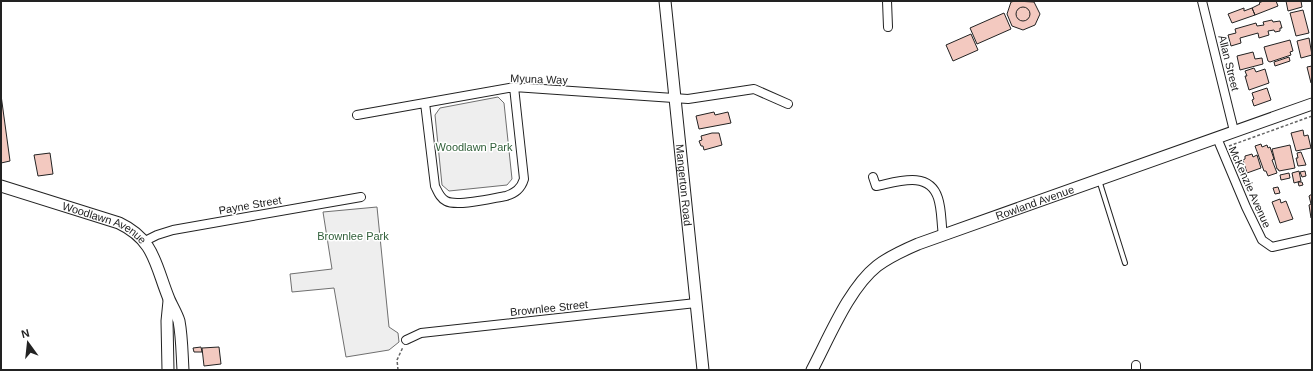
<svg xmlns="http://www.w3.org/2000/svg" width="1313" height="371" viewBox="0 0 1313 371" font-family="Arial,sans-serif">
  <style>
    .green { fill: #eee; stroke: #6f6f6f }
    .building { fill: #f3c9c0; stroke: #222 }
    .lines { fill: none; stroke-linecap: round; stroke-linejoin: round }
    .service-casing { stroke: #222; stroke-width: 6 }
    .minor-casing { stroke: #222; stroke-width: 10 }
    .tertiary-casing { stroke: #222; stroke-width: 13 }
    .path { stroke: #646464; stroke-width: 1.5; stroke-dasharray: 3 2; stroke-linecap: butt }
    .service { stroke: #fff; stroke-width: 4 }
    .minor { stroke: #fff; stroke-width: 8 }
    .tertiary { stroke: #fff; stroke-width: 11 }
    .labels { text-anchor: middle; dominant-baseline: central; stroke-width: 3; stroke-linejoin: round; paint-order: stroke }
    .street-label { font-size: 11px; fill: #222; stroke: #fff }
    .park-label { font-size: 11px; fill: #2f5e38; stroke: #fff }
  </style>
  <rect width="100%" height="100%" fill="#fff"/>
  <path class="green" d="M498 97 504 103 512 179 507 185 449 191 442 185 435 115 440 108Z
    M377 207 389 327 398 333 399 342 389 350 346 357 334 288 292 292 290 274 332 269 323 212Z"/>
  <path class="building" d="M1015 1 1034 2 1040 14 1035 25 1023 30 1012 26 1007 14 1011 2Z
    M1263 1H1276L1278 6 1255 15 1252 8 1260 4 1259 3Z
    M1286 1H1301L1302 7 1288 11Z
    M1016 14a7 7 0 1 1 14 0a7 7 0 1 1-14 0Z
    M1244 8V11L1252 8 1255 15 1232 23 1228 14Z
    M1303 10 1309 33 1296 36 1290 13Z
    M1004 13 1011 29 977 44 970 28Z
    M1272 20 1273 22 1280 21 1282 28H1280V31L1275 32 1274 30 1268 31 1269 35 1259 38 1258 33 1240 38 1241 43 1231 46 1228 35 1236 33 1235 29 1256 23 1257 26 1264 25 1263 22Z
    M971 34 978 50 953 61 946 45Z
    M1309 38 1312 55 1301 58 1297 41Z
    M1290 40 1293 51 1290 52 1291 55 1270 62 1268 61 1264 47Z
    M1253 52 1255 59 1262 58 1263 64 1240 70 1237 56Z
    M1289 57 1290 61 1275 66 1274 62Z
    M1312 66V83H1311L1307 67Z
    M1254 68 1256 72 1265 69 1269 83 1249 90 1245 76H1247L1245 71Z
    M1267 88 1271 100 1254 106 1252 100 1254 99 1252 93Z
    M1 95 10 161 1 163Z
    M714 112 715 115 728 112 731 123 699 129 696 116Z
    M1303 130 1304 136 1308 135 1311 148 1296 151 1291 133Z
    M712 133H719L722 145 704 150 703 146H701L699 141 702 140 701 136Z
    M1261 144 1262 147 1267 145 1268 148 1270 147 1274 159 1272 160 1277 173 1268 176 1266 171H1264L1255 146Z
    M1290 145 1295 168 1279 171 1278 169H1277L1272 149Z
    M1301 152 1306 165 1298 166 1296 158H1298L1297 153Z
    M50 153 53 174 38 176 34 155Z
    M1252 154 1253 157 1257 155 1261 168 1247 173 1243 160 1245 159V156Z
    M1299 171 1301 181 1294 183 1292 173Z
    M1305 171 1306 176 1302 177 1300 172Z
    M1289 173 1290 178 1281 180 1280 175Z
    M1298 182H1302L1303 185 1299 186Z
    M1278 187 1280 193 1275 194 1273 188Z
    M1312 194V217L1311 218 1309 205 1311 204 1309 196Z
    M1280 199 1281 203 1286 201 1293 219 1280 223 1272 202Z
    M201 347 202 352H194L193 348Z
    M219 347 221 364 204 366 202 348Z"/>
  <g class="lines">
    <defs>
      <path id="service" d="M1099 180 1125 263"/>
      <path id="minor" d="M887 1 888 27
        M1202 1 1234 131
        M425 103 435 186C438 192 440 198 446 201 457 207 493 198 506 196 515 193 521 189 524 179L514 87
        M357 115 514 87 688 99 754 89 788 104
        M1217 138 1246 207 1262 240 1272 247 1312 238
        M873 177 876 186C897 182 929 170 938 198 942 210 941 223 943 235
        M145 241 157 235 173 230 361 197
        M406 340 421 333 696 303
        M1136 370V365"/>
      <g id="tertiary">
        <path id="s1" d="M665 1 703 370"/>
        <path id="s2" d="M1 186 119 223C155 240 155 265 169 299 172 306 177 314 179 321 182 337 182 354 183 370"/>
        <path d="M168 370 167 321 169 301"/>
        <path id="s3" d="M812 370C829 338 849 288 877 266 890 256 904 250 918 244L1312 104"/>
      </g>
    </defs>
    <use href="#service" class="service-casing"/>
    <use href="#minor" class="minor-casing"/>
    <use href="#tertiary" class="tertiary-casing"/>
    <path class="path" d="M1229 146 1312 116
      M398 370 397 360 403 347"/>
    <use href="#service" class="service"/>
    <use href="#minor" class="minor"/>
    <use href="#tertiary" class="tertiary"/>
  </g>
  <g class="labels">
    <g class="street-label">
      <text transform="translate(1229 63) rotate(76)">Allan Street</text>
      <text transform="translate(539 79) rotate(2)">Myuna Way</text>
      <text stroke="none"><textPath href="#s1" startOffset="185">Mangerton Road</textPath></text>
      <text transform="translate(1250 187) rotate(66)">McKenzie Avenue</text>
      <text stroke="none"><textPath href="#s3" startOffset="294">Rowland Avenue</textPath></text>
      <text transform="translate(250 205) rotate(-10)">Payne Street</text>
      <text stroke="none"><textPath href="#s2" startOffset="110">Woodlawn Avenue</textPath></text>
      <text transform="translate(549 308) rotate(-6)">Brownlee Street</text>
    </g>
    <g class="park-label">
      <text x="474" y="147">Woodlawn Park</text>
      <text x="353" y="236">Brownlee Park</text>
    </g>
  </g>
  <rect width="1313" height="371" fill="none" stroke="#222222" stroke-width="4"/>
  <g transform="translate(28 343) rotate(345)" stroke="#ffffff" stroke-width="3" paint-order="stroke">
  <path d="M0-3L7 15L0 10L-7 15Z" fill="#222222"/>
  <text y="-6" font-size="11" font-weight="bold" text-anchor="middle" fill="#222222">N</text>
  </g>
</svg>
